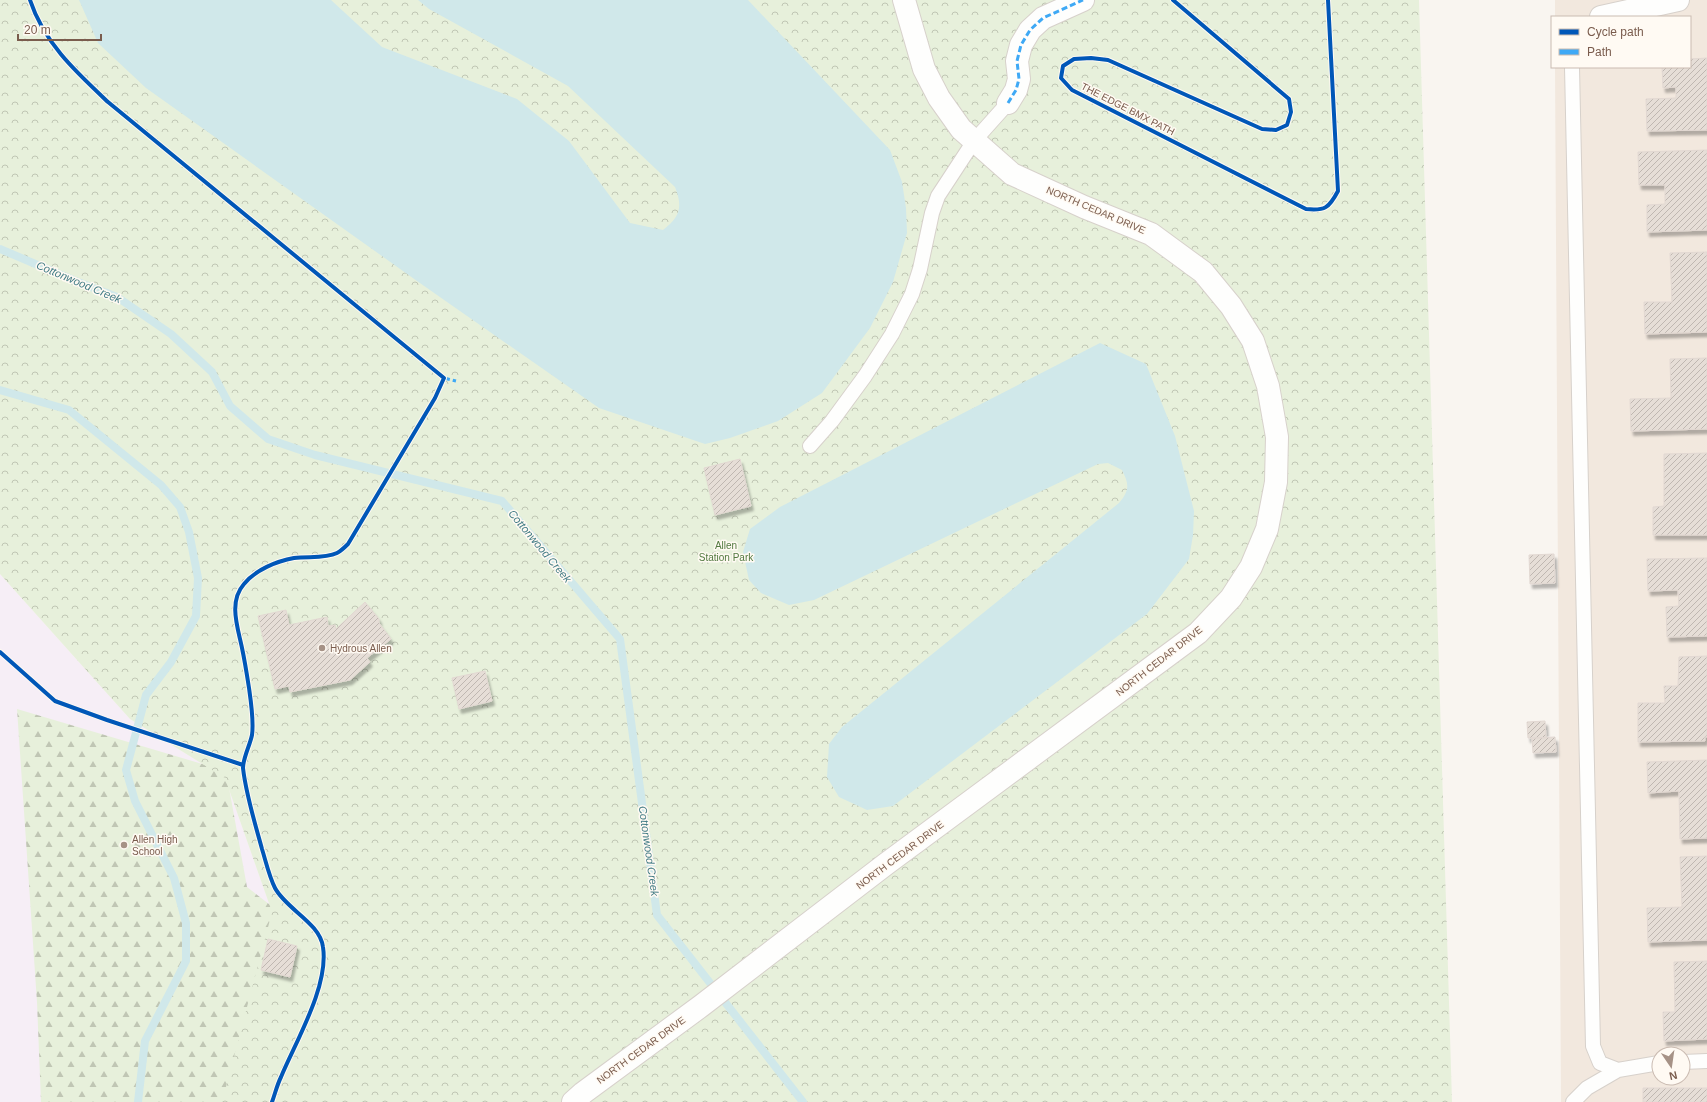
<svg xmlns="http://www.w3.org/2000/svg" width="1707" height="1102" viewBox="0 0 1707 1102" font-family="Arial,sans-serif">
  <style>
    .residential { fill: #f2e8de; fill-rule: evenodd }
    .education { fill: #f6eef6 }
    .forest { fill: url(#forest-firs) }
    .park { fill: url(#park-crowns) }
    .water { fill: #d0e8ea }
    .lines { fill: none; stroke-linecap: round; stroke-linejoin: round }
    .stream { stroke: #d0e8ea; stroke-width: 8 }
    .building { fill: url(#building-hatch); stroke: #e2d8d2; filter: url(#shadow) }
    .lane-casing { stroke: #d7d1cb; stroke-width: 16 }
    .street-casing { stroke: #d7d1cb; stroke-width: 24 }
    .lane { stroke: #fefefd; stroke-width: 14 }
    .street { stroke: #fefefd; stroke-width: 22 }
    .quiet { stroke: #3fa9f5; stroke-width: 3; stroke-dasharray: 6 3; stroke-linecap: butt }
    .cycleway-casing { stroke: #fffaf3; stroke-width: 6 }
    .cycleway { stroke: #0057b8; stroke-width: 4 }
    .poi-dot { fill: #a69286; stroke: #fffaf3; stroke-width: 1.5 }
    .labels { text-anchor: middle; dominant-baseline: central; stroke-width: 3; stroke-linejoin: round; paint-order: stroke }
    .street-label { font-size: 10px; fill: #7a5c4d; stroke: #fffaf3 }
    .park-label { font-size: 10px; fill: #537a41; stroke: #fffaf3 }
    .poi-label { font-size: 10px; fill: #7a5c4d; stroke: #fffaf3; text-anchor: start }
    .water-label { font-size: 11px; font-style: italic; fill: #437c86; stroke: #fffaf3 }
  </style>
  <defs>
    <pattern id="forest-firs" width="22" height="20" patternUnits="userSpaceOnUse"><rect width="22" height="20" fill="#e7f0db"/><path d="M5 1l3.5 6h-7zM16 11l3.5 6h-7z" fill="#c0c6b4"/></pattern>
    <pattern id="park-crowns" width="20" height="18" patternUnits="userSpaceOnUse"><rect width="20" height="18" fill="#e7f0db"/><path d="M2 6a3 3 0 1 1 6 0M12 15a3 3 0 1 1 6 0" fill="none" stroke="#c0c6b4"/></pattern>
    <pattern id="building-hatch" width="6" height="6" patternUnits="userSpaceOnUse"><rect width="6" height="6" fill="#e6ded7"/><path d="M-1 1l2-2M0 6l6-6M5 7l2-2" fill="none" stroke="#bfb7b1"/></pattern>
    <filter id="shadow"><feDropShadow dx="2.5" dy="4.5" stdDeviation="1" flood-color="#0004"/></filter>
  </defs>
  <rect width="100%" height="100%" fill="#f9f5f0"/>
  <path class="residential" d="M1555 0H1707V1102H1561L1555 67H1690V17H1555ZM1659 1054H1683V1078H1659Z"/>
  <path class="education" d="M0 574 130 719 225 778 272 912 222 1102H0Z"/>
  <path class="forest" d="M17 709 226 771 247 887 304 931 253 1102H41L37 1002Z"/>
  <path class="park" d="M0 0H1419L1452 1102H222L272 912 225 778 130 719 0 574Z"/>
  <path class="water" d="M79 0H331L382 47 517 99 569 141 630 223 663 230C680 217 683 207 675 187L568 86 429 9 418 0H748L890 150 902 182 906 208 907 233 893 282 870 328 822 393 778 421 730 438 705 444 599 408 417 281 146 88 98 43Z
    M1100 343 1146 364 1175 436 1194 511 1193 535 1189 559 1147 614 893 806 867 810 839 797 827 777 829 744 842 727 1119 503C1130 490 1129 484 1122 470L1108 463 1098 464 814 600 789 605 761 593 749 580 743 552 750 529 780 507Z"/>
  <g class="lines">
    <path class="stream" d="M0 249 78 282 117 297 171 334 212 372 230 406 268 439 315 455 502 501 620 639 657 915 803 1102
      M0 390 69 410 161 485 180 507 189 532 198 578 196 616 171 662 146 695 126 770 135 801 174 878 186 923V961L145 1041 138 1102"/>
  </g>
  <path class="building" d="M1707 58V130L1647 131 1646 99 1676 98V87L1663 88 1662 67H1690V59Z
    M1707 150V230L1647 232V205L1665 204V185H1639L1638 152Z
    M1707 252V332L1645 334 1644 302H1672L1670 253Z
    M1707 358V429L1631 431 1630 399 1671 398 1670 359Z
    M1707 453V535H1653V507L1664 506V454Z
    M740 459 751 506 715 515 704 468Z
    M1554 554 1555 583 1530 584 1529 555Z
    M1707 558V636L1667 637 1666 607 1679 606 1678 590 1648 591 1647 559Z
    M365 602 379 619V623L391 639 367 658 370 662 350 680 290 692 289 686 275 689 258 616 286 610 289 625 327 617 328 626 335 625 336 629Z
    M1707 656V737H1705V741L1638 742V703H1665L1664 686H1678L1679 657Z
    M485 671 492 701 459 709 452 678Z
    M1545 721 1546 738H1528L1527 722Z
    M1555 737 1556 752 1533 753 1532 738Z
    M1707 760V838L1680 839 1679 791 1648 793 1647 762Z
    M1707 856V940L1648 942 1647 908 1682 907 1680 857Z
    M268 939 297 946 290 977 261 970Z
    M1707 961V1039L1664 1041 1663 1012H1675L1674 962Z
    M1643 1088H1707V1102H1643Z"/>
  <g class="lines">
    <defs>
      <path id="lane" d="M1572 67 1593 1046 1600 1063 1618 1070
        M810 446 832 421 865 376 892 334 912 294 920 269 932 213 938 196 974 141 1008 103
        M1683 1062 1707 1061
        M1573 1102 1587 1088 1618 1070 1659 1063"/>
      <path id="street" d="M1601 17 1678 0
        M1008 103 1016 90 1019 79 1017 61 1021 45 1030 30 1043 18 1083 0
        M573 1102 583 1093 701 1006 886 864 1198 633 1231 598 1251 567 1267 529 1276 482 1277 437 1268 386 1253 341 1231 306 1203 272 1151 234 1084 207 1012 174 961 129 939 98 924 69 904 0"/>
    </defs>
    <use href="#lane" class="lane-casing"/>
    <use href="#street" class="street-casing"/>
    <use href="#lane" class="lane"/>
    <use href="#street" class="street"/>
    <path class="quiet" d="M1008 103 1016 90 1019 79 1017 61 1021 45 1030 30 1043 18 1083 0
      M444 378 456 381"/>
    <defs>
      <path id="cycleway" d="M30 0C44 43 76 72 108 102L444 378 435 398 348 544C345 547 341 551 337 553 325 559 308 556 294 558 277 561 255 570 244 584 228 602 238 628 242 648 245 662 247 675 249 688 251 702 254 721 252 735 250 745 243 758 243 768 246 795 255 823 262 849 266 862 269 876 275 888 286 909 320 923 323 947 329 986 296 1041 281 1077 277 1085 275 1094 272 1102
        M1173 0 1289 99 1291 112 1287 125 1276 130 1262 129 1108 60 1091 58 1074 59 1063 66 1061 78 1072 90 1306 209C1325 211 1329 208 1338 191L1328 0
        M0 652 55 701 107 720 243 765"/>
    </defs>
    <use href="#cycleway" class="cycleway-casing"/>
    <use href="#cycleway" class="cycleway"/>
  </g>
  <g class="poi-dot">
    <circle cx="322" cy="648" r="4"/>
    <circle cx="124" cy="845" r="4"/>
  </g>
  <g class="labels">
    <g class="street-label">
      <text transform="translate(1128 109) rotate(27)">THE EDGE BMX PATH</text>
      <text transform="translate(1096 210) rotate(23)">NORTH CEDAR DRIVE</text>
      <text transform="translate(1159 661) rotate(-38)">NORTH CEDAR DRIVE</text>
      <text transform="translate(900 855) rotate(-37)">NORTH CEDAR DRIVE</text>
      <text transform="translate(641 1050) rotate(-36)">NORTH CEDAR DRIVE</text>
    </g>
    <g class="park-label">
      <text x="726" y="545">Allen<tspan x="726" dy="12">Station Park</tspan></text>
    </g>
    <g class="poi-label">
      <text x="330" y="648">Hydrous Allen</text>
      <text x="132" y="839">Allen High<tspan x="132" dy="12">School</tspan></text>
    </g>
    <g class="water-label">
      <text transform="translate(79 282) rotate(23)">Cottonwood Creek</text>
      <text transform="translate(540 546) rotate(50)">Cottonwood Creek</text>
      <text transform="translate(649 851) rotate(82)">Cottonwood Creek</text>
    </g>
  </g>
  <rect x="1551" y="16" width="140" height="52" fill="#fffaf3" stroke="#cabbb1"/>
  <rect x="1559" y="29" width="20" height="6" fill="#0057b8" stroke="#cabbb1"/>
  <text x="1587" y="36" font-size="12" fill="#7a5c4d">Cycle path</text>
  <rect x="1559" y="49" width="20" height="6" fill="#3fa9f5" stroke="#cabbb1"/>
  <text x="1587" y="56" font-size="12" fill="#7a5c4d">Path</text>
  <g transform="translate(1671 1066) rotate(167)"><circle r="19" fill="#fffaf3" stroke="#cabbb1"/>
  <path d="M0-3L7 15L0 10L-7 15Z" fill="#a69286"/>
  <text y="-6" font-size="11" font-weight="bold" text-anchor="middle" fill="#7a5c4d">N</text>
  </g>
  <path d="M18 34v6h83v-6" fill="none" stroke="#7a5c4d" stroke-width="2"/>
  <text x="24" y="34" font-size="12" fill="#7a5c4d" stroke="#fffaf3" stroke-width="3" paint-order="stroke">20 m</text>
</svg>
